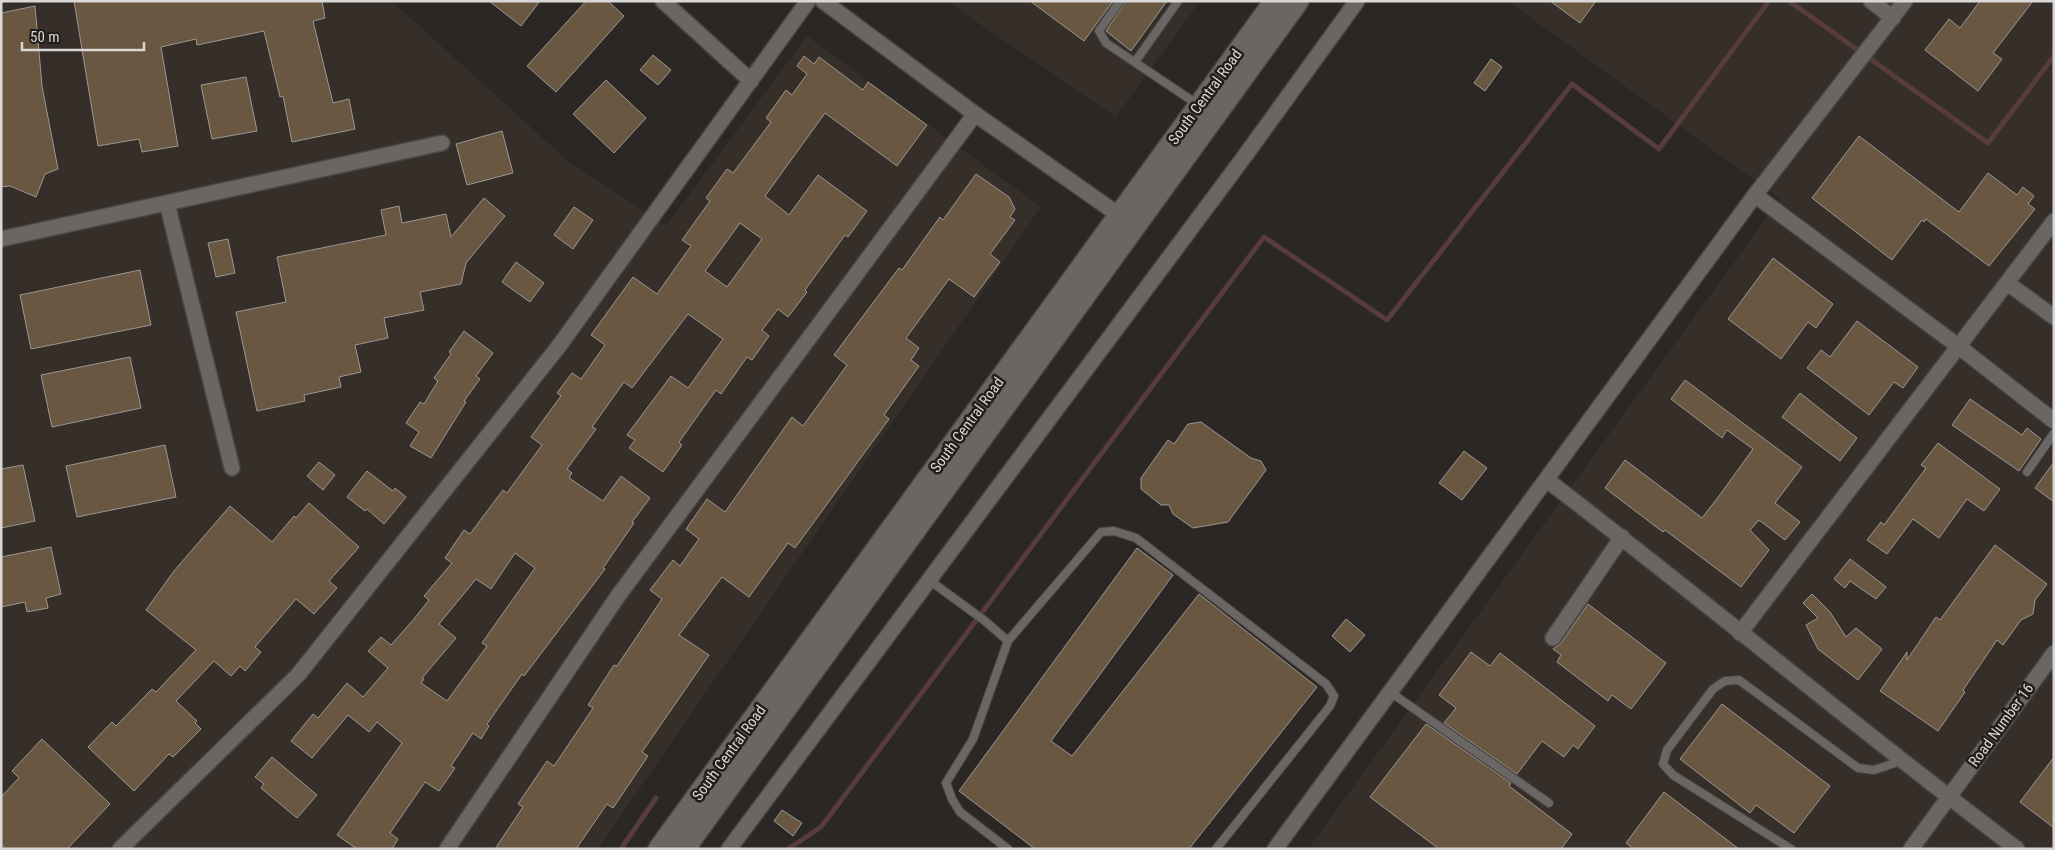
<svg xmlns="http://www.w3.org/2000/svg" width="2055" height="850" viewBox="0 0 2055 850" font-family="'Roboto Condensed',sans-serif">
  <style>
    .built { fill: #362e28 }
    .lines { fill: none; stroke-linecap: round; stroke-linejoin: round }
    .stream { stroke: #583b3d; stroke-width: 5 }
    .building { fill: #695741; stroke: #9a9894; fill-rule: evenodd }
    .service-casing { stroke: #474442; stroke-width: 10 }
    .minor-casing { stroke: #474442; stroke-width: 18 }
    .secondary-casing { stroke: #474442; stroke-width: 24 }
    .service { stroke: #6a6664; stroke-width: 8 }
    .minor { stroke: #6a6664; stroke-width: 15 }
    .secondary { stroke: #6a6664; stroke-width: 21 }
    .labels { text-anchor: middle; dominant-baseline: central; stroke-width: 5; stroke-linejoin: round; paint-order: stroke }
    .street-label { font-size: 15px; fill: #dad8d6; stroke: #211e1c }
  </style>
  <rect width="100%" height="100%" fill="#2a2725"/>
  <path class="built" d="M1 1H392L569 162 666 226 807 36 1041 207 598 849H1Z
    M946 1H1200L1116 117Z
    M1508 1H2054V849H1308L1780 199Z"/>
  <g class="lines">
    <path class="stream" d="M1789 1 1988 143 2054 56
      M621 849 656 798
      M788 849 821 827 1264 237 1387 320 1572 84 1659 149 1769 1"/>
  </g>
  <path class="building" d="M74 1H322L325 18 313 21 333 103 349 99 355 129 292 142 283 96 280 97 264 31 197 45 196 39 161 47 178 146 142 152 139 139 98 146Z
    M489 1H540L521 26Z
    M586 1H608L624 16 556 92 527 66Z
    M1030 1H1113L1084 41Z
    M1126 1H1167L1131 51 1106 31Z
    M1550 1H1596L1580 23Z
    M1980 1H2033L1993 53 2002 59 1978 91 1925 50 1949 19 1960 28Z
    M35 6 42 86 58 169 45 174 36 197 10 186 1 187V13Z
    M653 55 671 70 658 85 640 70Z
    M804 56 814 64 819 57 863 90 868 82 927 125 897 166 825 113 765 196 789 215 818 175 867 211 848 237 845 235 805 290 807 292 788 317 778 309 762 330 769 336 752 360 747 357 721 394 716 390 679 442 682 445 663 472 629 448 635 440 627 435 671 376 688 388 723 339 688 314 632 388 624 382 592 427 596 429 567 469 572 473 569 478 603 501 621 476 650 498 632 522 634 523 603 568 605 569 524 676 522 674 487 724 489 726 481 739 473 733 451 766 455 768 439 791 425 782 390 833 398 839 392 849H357L337 835 402 743 377 722 369 732 348 715 312 758 291 741 313 714 318 718 347 683 363 697 388 668 368 651 381 637 391 645 414 619 429 600 424 596 452 563 445 558 464 530 470 534 503 490 507 493 542 445 531 437 561 396 557 393 572 373 581 379 605 345 591 335 633 277 657 294 691 246 682 240 710 201 706 198 727 169 733 173 771 122 766 118 786 90 792 95 807 74 797 66ZM740 223 762 239 727 287 705 271ZM515 553 535 568 482 643 487 646 447 701 421 683 424 679 422 678 456 638 439 624 476 579 491 589Z
    M1491 59 1502 67 1485 91 1474 83Z
    M246 77 257 131 212 139 201 85Z
    M606 80 646 118 614 153 573 114Z
    M502 131 513 173 467 185 456 144Z
    M1859 136 1959 212 1988 173 2017 195 2023 187 2034 196 2028 204 2035 209 1989 266 1926 219 1924 222 1922 220 1892 260 1812 198Z
    M976 174 1009 197 1015 209 1010 217 1015 220 990 254 1000 262 974 297 949 279 906 338 919 348 911 360 919 366 884 415 889 419 795 548 788 543 749 597 722 577 679 635 709 655 642 752 648 756 613 808 607 804 576 849H495L523 807 518 804 547 761 554 766 593 708 588 705 614 665 617 666 662 599 650 590 673 560 680 566 699 539 686 529 707 499 725 512 792 417 803 426 847 365 834 355 899 268 902 270 940 217 943 220Z
    M484 198 505 216 466 263 461 284 420 292 424 310 384 318 388 338 355 345 361 372 339 377 341 387 304 395 305 401 257 411 236 312 286 302 277 257 386 235 381 210 399 206 402 223 446 214 451 237Z
    M574 207 593 220 573 249 554 235Z
    M228 239 235 273 216 277 208 243Z
    M1773 258 1833 304 1816 328 1808 322 1781 359 1728 319Z
    M516 262 544 283 530 302 502 282Z
    M140 270 151 325 31 349 20 295Z
    M1857 321 1918 367 1903 388 1894 382 1869 415 1807 368 1821 350 1830 357Z
    M464 331 493 353 476 376 480 379 464 401 466 402 431 458 410 446 419 432 406 423 420 402 424 404 438 381 434 378 451 354 449 352Z
    M130 357 141 408 52 427 41 375Z
    M1685 380 1802 467 1775 503 1800 522 1785 540 1759 520 1750 530 1769 550 1741 587 1665 530 1663 532 1605 488 1625 460 1702 518 1719 496 1753 449 1727 430 1722 438 1671 399Z
    M1800 393 1857 438 1840 461 1782 417Z
    M1970 399 2022 435 2027 428 2041 439 2019 471 1952 425Z
    M1201 422 1251 458 1261 461 1266 470 1228 522 1193 528 1173 514 1169 505H1161L1141 489V478L1168 440 1174 444 1188 424Z
    M1938 443 2000 489 1984 511 1967 499 1939 538 1913 519 1887 554 1867 540 1881 522 1884 525 1926 468 1921 465Z
    M165 445 176 497 77 517 66 466Z
    M1464 451 1487 468 1462 500 1439 483Z
    M319 462 335 475 323 490 307 476Z
    M2054 462V502L2035 488Z
    M23 465 35 521 1 528V469Z
    M367 471 393 491 395 488 406 497 384 524 367 509 365 511 347 497Z
    M309 503 359 547 329 581 337 588 314 614 296 599 255 647 261 652 245 671 240 666 231 676 214 661 176 701 197 721 195 723 201 729 173 757 169 754 134 791 88 747 112 722 116 726 152 689 156 692 196 650 146 610 174 571 230 506 272 542 294 516 296 518Z
    M1995 545 2047 584 2035 600 2033 614 2021 620 2003 645 1997 640 1963 690 1965 692 1938 731 1880 691 1907 652V660L1936 617 1940 620Z
    M51 547 61 594 46 598 48 608 27 612 25 602 1 607V557Z
    M1137 548 1173 575 1051 741 1072 756 1199 594 1317 687 1189 849H1035L959 791Z
    M1850 559 1886 587 1876 599 1850 581 1845 588 1834 579Z
    M1812 594 1830 612 1846 637 1856 628 1882 649 1858 680 1818 649 1806 625 1818 618 1803 603Z
    M1588 604 1666 663 1631 709 1612 695 1608 701 1557 662 1561 655 1553 649 1561 643Z
    M1346 619 1365 635 1350 652 1332 636Z
    M1471 652 1490 666 1500 653 1595 726 1578 749 1573 745 1564 757 1542 741 1517 774 1444 723 1456 708 1439 695Z
    M1722 704 1830 786 1794 833 1756 805 1750 813 1680 759Z
    M1426 724 1511 783 1509 786 1572 834 1561 849H1439L1370 797Z
    M42 739 110 804 67 849H6L1 844V797L19 778 12 771Z
    M272 757 317 795 297 818 261 788 264 784 255 777Z
    M2054 757V828L2020 802Z
    M1664 792 1739 849H1634L1626 843Z
    M782 810 802 823 793 836 774 821Z"/>
  <g class="lines">
    <defs>
      <path id="service" d="M1120 1 1099 31 1106 43 1197 104
        M1135 62 1178 1
        M2027 472 2054 433
        M929 580 985 621 1008 641
        M1390 692 1549 803
        M1008 849 960 812 952 799 946 783 973 739 1008 641 1101 532 1114 531 1136 538 1326 684 1334 696 1330 706 1216 849
        M1791 849 1673 775 1663 764 1667 750 1713 689 1725 681 1739 680 1858 768 1874 770 1901 761"/>
      <path id="minor" d="M663 1 751 81
        M823 1 975 114 1126 220
        M1871 1 1893 18
        M1755 195 1958 346 2054 421
        M167 203 232 468
        M1 239 442 143
        M2007 283 2054 317
        M1547 480C1705 601 1858 729 2017 849
        M1740 633 2054 221
        M1553 638 1622 537
        M120 849 298 675 559 346 808 1
        M447 849 618 596 975 114
        M729 849 1247 153 1357 1
        M1275 849 1755 195 1905 1
        M1911 849 2054 653"/>
      <path id="secondary" d="M659 849 1275 1
        M684 849 1298 1"/>
    </defs>
    <use href="#service" class="service-casing"/>
    <use href="#minor" class="minor-casing"/>
    <use href="#secondary" class="secondary-casing"/>
    <use href="#service" class="service"/>
    <use href="#minor" class="minor"/>
    <use href="#secondary" class="secondary"/>
  </g>
  <g class="labels">
    <g class="street-label">
      <text transform="translate(1205 97) rotate(-54)">South Central Road</text>
      <text transform="translate(967 425) rotate(-54)">South Central Road</text>
      <text transform="translate(2001 725) rotate(-54)">Road Number 16</text>
      <text transform="translate(729 753) rotate(-54)">South Central Road</text>
    </g>
  </g>
  <rect width="2055" height="850" fill="none" stroke="#dad8d6" stroke-width="5"/>
  <path d="M22 42v8h122v-8" fill="none" stroke="#dad8d6" stroke-width="2.5"/>
  <text x="30" y="42" font-size="15" fill="#dad8d6" stroke="#211e1c" stroke-width="4" paint-order="stroke">50 m</text>
</svg>
